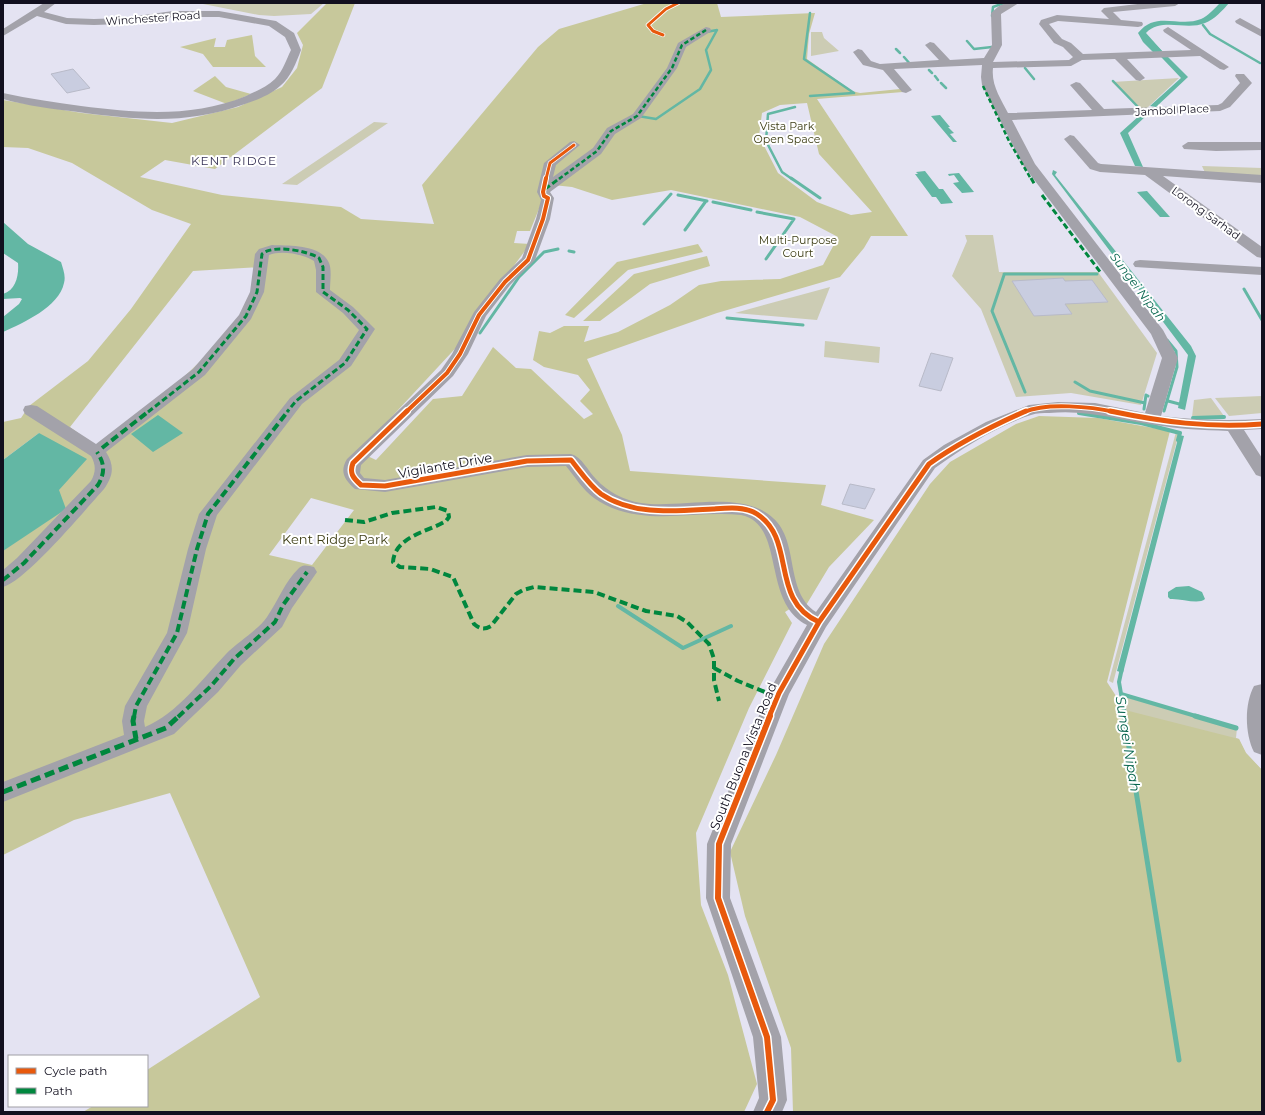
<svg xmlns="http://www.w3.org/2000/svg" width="1265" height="1115" viewBox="0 0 1265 1115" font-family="Montserrat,sans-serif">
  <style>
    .green { fill: #ccccb4 }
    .forest { fill: #c7c89b; fill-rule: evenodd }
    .water { fill: #63b7a4 }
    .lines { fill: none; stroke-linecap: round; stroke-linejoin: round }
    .stream-far3 { stroke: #63b7a4; stroke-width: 2.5 }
    .stream-far2 { stroke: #63b7a4; stroke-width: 3 }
    .stream-far1 { stroke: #63b7a4; stroke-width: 4 }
    .stream { stroke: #63b7a4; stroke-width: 5 }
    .canal { fill: #63b7a4; fill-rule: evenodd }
    .building { fill: #c9cde0; stroke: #b8bac8 }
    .minor { fill: #a3a2aa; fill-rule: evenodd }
    .quiet-far3 { stroke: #00873e; stroke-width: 2.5; stroke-dasharray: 4.5 2.5; stroke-linecap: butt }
    .quiet-far2 { stroke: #00873e; stroke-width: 3; stroke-dasharray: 6 3; stroke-linecap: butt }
    .quiet-far1 { stroke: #00873e; stroke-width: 4; stroke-dasharray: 8 4; stroke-linecap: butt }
    .quiet { stroke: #00873e; stroke-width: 5; stroke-dasharray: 10 5; stroke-linecap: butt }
    .cycleway-far3-casing { stroke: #fff; stroke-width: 4.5 }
    .cycleway-far2-casing { stroke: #fff; stroke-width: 6 }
    .cycleway-far1-casing { stroke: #fff; stroke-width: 8 }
    .cycleway-casing { stroke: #fff; stroke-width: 9 }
    .cycleway-far3 { stroke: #e8590c; stroke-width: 3 }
    .cycleway-far2 { stroke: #e8590c; stroke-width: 4 }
    .cycleway-far1 { stroke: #e8590c; stroke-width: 5 }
    .cycleway { stroke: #e8590c; stroke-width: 6 }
    .labels { text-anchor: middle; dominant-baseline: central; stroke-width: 4; stroke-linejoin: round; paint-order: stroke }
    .far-street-label { font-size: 11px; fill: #12101f; stroke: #fff }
    .far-park-label { font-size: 11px; fill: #3c3c14; stroke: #fff }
    .far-neighbourhood-label { font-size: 12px; letter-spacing: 1px; fill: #363155; stroke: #fff }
    .far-water-label { font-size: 12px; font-style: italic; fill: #05644c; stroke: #fff }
    .street-label { font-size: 13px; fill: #12101f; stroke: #fff }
    .park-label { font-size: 13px; fill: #3c3c14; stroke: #fff }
    .water-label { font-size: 14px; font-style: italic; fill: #05644c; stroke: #fff }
  </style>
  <rect width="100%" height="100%" fill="#e4e3f2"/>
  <path class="green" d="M324 3 311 14 274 16 259 15 203 4Z
    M811 32H822L824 38 839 51 811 56Z
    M1179 78 1146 109H1140L1112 82Z
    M374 122 388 123 297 185 282 184Z
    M1202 166 1262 168V177L1206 175Z
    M965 235H993L999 272H1098L1157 353 1141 405 1071 393 1016 397 981 309 952 276 967 241Z
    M830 287 817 320 735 313Z
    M825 341 880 347 879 363 824 357Z
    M1262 396V413L1229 416 1215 398Z
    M1211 398 1224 416 1192 417 1194 400Z
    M1176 432 1179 433 1113 683 1109 681Z
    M1122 696 1237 728 1236 738 1239 739 1246 753 1262 770 1162 938Z"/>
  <path class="forest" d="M327 3H355L322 88 215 169 165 160 140 177 222 195 341 207 361 219 434 224 422 185 538 47 559 29 647 3H717L721 17 815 13 809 34 807 59 852 91 860 93 900 89 903 92 817 99 908 236H871L864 248 840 277 717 313 587 359 622 435 630 471 826 485 821 505 874 520 829 567 802 612 796 605 785 612 792 623 749 708 696 833 701 905 728 975 757 1084 744 1112H83L93 1106H147V1070L260 997 170 793 74 820 3 855V551L12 543 59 490 39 433 3 460V422L21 418 29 406 88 361 131 309 191 224 152 210 72 163 28 148 3 147V100L82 113 172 123 238 107 282 87 297 68 303 45 297 33ZM807 103 819 154 872 212 851 215 817 202 778 173 759 136 762 113 780 105ZM553 185 572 187 612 200 671 190 800 217 838 237 823 265 780 279 721 281 699 285 670 305 618 332 584 342 589 326H564L550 333 539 331 533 360 544 367 578 375 590 390 580 401 593 414 584 419 531 369 516 368 493 347 462 396 433 399 376 460 359 452 465 338 470 325 530 244 514 243 517 231H530L543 199ZM261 267 247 316 158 402 97 447 70 427 193 271ZM311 498 354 510 312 565 269 555Z
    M252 35 255 56 266 67H213L203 54 180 47 216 38 214 47H225L227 40Z
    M215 76 226 87 251 94 227 104 193 91Z
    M698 244 703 252 628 270 574 318 565 315 617 262Z
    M707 256 710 266 650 284 600 321H583L634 274Z
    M1039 416 1098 418 1170 431 1107 682 1125 710 1239 739 1246 753 1262 770V1112H793L791 1048 745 916 730 852 776 755 824 644 930 484 950 462 1016 424Z"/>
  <path class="water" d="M1150 39 1188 77 1156 107 1150 106 1181 78 1145 40Z
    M940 115 950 127H948L954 133 950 134 957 142H953L931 116Z
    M1140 115H1147L1128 133 1143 167 1135 166 1120 133Z
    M1053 170 1057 172 1055 175 1191 346 1196 356 1185 410 1178 408 1188 355 1052 174Z
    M925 171 939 189H943L953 203 941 204 936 197H932L915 174H918L916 172Z
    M959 173 974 192 962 193 953 183 959 182 954 175 949 176 948 174Z
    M1147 191 1170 217H1160L1137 192Z
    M3 222 28 244 61 262C63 269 66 276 64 283 59 307 23 323 3 332V317L19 304 22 299 20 298 3 299V294C16 290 19 275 18 263L3 253Z
    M158 415 183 433 153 452 131 434Z
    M39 433 87 459 59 490 66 509 3 551V460Z
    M1179 435 1184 436 1123 673 1117 671Z
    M1189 586 1202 592 1205 599C1198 605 1181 598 1170 599L1168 597V592L1176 587Z"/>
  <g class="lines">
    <path class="stream-far3" d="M810 13 804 59 854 93
      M992 16 993 7 1004 3
      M1203 25 1210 34 1260 63
      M967 41 974 49 992 47
      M896 49 900 53
      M904 57 911 65
      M1025 68 1034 79
      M929 70 932 73
      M935 76 938 80
      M1113 81 1139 108
      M941 83 946 88
      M810 96 853 93
      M638 116 656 119 700 89 711 70 706 50 717 30 706 32
      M792 179 782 172 766 141 768 114 795 107"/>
    <path class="stream-far2" d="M791 178 820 198
      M678 195 707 201
      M713 202 751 210
      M757 212 794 219 766 259
      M644 224 671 194
      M685 230 706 201
      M569 251 574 252
      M1004 274H1097
      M1004 275 992 311 1025 392
      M1244 289 1262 320
      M727 318 803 325
      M480 333 519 277 544 252 558 249
      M1075 382 1090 391 1145 403
      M1168 401 1183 405
      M1144 409 1146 395 1148 396
      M1164 411 1177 367 1176 351 1167 340"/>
    <path class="stream-far1" d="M1079 413 1141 423
      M1193 418 1224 417
      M1141 423 1180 433 1178 440
      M618 606 683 648 731 626
      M1122 668 1119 682 1125 717
      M1121 694 1199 717"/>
    <path class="stream" d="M1124 716 1179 1060
      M1195 716 1236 728"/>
    <path class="canal" d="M1220 3H1229C1223 10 1214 20 1205 23 1186 31 1162 17 1146 33L1163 52V56H1157L1143 42 1138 33C1156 10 1179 28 1201 19 1208 16 1215 8 1220 3Z"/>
  </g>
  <path class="building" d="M73 69 90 88 67 93 51 74Z
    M1063 278 1065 281 1092 280 1108 302 1065 304 1072 314 1034 316 1012 281Z
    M931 353 953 358 941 391 919 386Z
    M850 484 875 489 865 509 842 504Z"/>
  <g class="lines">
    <path class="minor" d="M44 3H56L44 12 67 18 94 19 122 18 173 11H219L276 21 294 33 301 50C296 63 291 77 280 86 270 95 257 100 245 104 187 125 137 120 78 112 53 109 28 106 3 99V93C29 99 55 102 81 106 138 113 192 118 246 96 256 91 267 87 275 79 283 71 286 60 291 50L285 37 269 26 219 17H173L122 24 94 25 66 24 37 16 3 36V29Z
      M1006 3H1019L1001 14 1002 45 993 62 1069 60 1073 57 1063 47 1054 43 1039 24 1041 20 1057 15 1109 19 1101 11 1104 8 1146 3H1180L1175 6 1113 12 1121 20 1142 22 1143 24 1142 26 1138 27 1058 21 1049 24 1062 39 1071 43 1083 54 1191 50 1164 32 1163 30 1168 27 1229 67 1224 70 1220 69 1200 56 1127 59 1145 78 1140 81 1136 80 1115 59 1082 60 1071 66 993 68C991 85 1001 99 1008 113L1092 110 1070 85 1076 82 1080 83 1104 109 1218 105 1222 103 1240 83 1235 76 1236 74H1244L1252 83 1230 107 1220 111 1012 120 1035 164 1163 330 1178 358 1161 416C1195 420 1228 421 1262 419V429L1244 430 1262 458V477L1256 475 1228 431C1203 430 1179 429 1155 425 1119 420 1086 409 1049 413 1043 413 1037 413 1031 415 997 426 964 447 935 468L826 627 789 694 731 844 730 898 781 1037 787 1100 782 1112H753L759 1098 753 1037 706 898 707 844 768 693 807 625C761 602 786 524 741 515 692 510 638 529 594 498 583 490 575 477 566 466L527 467 385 492 355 489C345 480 339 472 347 459L441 370 452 354 474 312 500 279 522 258 536 219 541 200 537 192 544 163 570 142 574 141 580 145 556 165 553 177 593 148 607 128 633 114 667 68 678 43 706 27 710 28 711 30 710 32 686 47 677 68 641 118 615 134 601 154 550 192 554 198 550 219 535 260 510 285 486 316 468 354 453 376 361 465 360 473 364 478 385 480 527 455 571 454C582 457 588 471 596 479 608 492 623 500 641 503 680 509 742 489 773 518 800 542 784 591 816 612L923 460 944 445 986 422 1029 405 1058 402 1095 403 1145 413 1162 358 1151 334 1023 165 982 85 981 77 982 65 894 69 912 90 906 93 902 92 883 70 863 65 853 52 858 49 862 50 871 61 880 64 939 60 925 45 930 42 934 43 950 60 984 58 992 45 991 13 999 6Z
      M1240 18 1262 30V37L1236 23 1235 21Z
      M1070 135 1074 136 1098 163 1101 164 1262 175V183L1163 176 1262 247V258L1257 257 1145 175 1100 172 1090 169 1064 139Z
      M1188 142H1262V150L1216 151 1184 149 1182 146Z
      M272 245C289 246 321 244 329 263 332 270 330 282 330 290L353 307 375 329 351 366 302 404 217 515 206 549 187 633 147 706 144 721 145 727C177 714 203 678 226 654 238 642 258 630 267 617 278 601 285 581 299 568 304 564 309 566 314 567L317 572 292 608 282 627 241 665 218 692 174 734 3 802V782L124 735 122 721 125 706 167 633 188 549 199 514 290 398 339 360 359 330 343 313 316 292V270L314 261C303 254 281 250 269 255L264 292 251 319 205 375 106 452C115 466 113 476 104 489 84 511 27 580 3 587V570L17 558 91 481C96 472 96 465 91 456L25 414 23 410 25 406 31 405 37 406 96 444 193 369 239 315 250 292 255 254 259 249Z
      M1140 260 1262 267V275L1135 267 1133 264 1135 261Z
      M1262 684V755L1254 752C1245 734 1244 705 1254 686Z"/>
    <path class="quiet-far3" d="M983 86 1009 141 1031 179
      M559 179 597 151 611 131 637 116 672 68 682 45 706 30"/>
    <path class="quiet-far2" d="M1031 178 1035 185
      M545 189 560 178
      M1042 195 1101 273
      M148 412 199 372 246 316 257 292 262 254C273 244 308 251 319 258L323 267V292L348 310 367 329 345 363 296 401 287 412"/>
    <path class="quiet-far1" d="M102 448 149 411
      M345 520 364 522 392 513 436 507 448 511 449 517 446 521C428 532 395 536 393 562L400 567 430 569 453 577 474 624C480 629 484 630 491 626L516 594 523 590 534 587 594 592 646 611 677 616 687 622 709 644 714 659V680L719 701
      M3 580 24 563 98 485C105 473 105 464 97 452
      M714 668 738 681 770 694
      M134 717 136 706 177 633 197 549 208 514 288 411
      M178 717 211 686 234 659 275 622 283 605 307 572"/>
    <path class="quiet" d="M134 716 133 721 136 739
      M3 792 166 728 179 716"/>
    <defs>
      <path id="cycleway-far3" d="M663 35 653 31 648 25 666 9 678 3
        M546 179 550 163 574 145"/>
      <path id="cycleway-far2" d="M406 412 447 373 460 354 479 315 505 282 528 260 543 219 548 198 544 196 543 192 546 178
        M1024 412C1047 402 1092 407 1115 412"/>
      <path id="cycleway-far1" d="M407 411 353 463C349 473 353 478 361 485L385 486 527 461 571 460C580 471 589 485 601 494 633 516 676 511 713 509 727 508 745 506 757 514 797 540 769 600 819 622
        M1110 411C1163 422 1208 428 1262 424
        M769 717 779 693 819 622 929 464C960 442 992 426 1026 411"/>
      <path id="cycleway" d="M767 1112 773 1100 767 1037 718 898 719 844 770 716"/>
    </defs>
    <use href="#cycleway-far3" class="cycleway-far3-casing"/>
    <use href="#cycleway-far2" class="cycleway-far2-casing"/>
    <use href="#cycleway-far1" class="cycleway-far1-casing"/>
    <use href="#cycleway" class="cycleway-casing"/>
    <use href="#cycleway-far3" class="cycleway-far3"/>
    <use href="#cycleway-far2" class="cycleway-far2"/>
    <use href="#cycleway-far1" class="cycleway-far1"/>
    <use href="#cycleway" class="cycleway"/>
  </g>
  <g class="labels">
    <g class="far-street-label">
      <text transform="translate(153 18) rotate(-4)">Winchester Road</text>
      <text transform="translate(1172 110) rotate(-3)">Jambol Place</text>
      <text transform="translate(1206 213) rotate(36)">Lorong Sarhad</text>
    </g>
    <g class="far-park-label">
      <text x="787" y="126">Vista Park<tspan x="787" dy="13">Open Space</tspan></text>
      <text x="798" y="240">Multi-Purpose<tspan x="798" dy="13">Court</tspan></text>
    </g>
    <g class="far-neighbourhood-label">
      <text x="234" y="160">KENT RIDGE</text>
    </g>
    <g class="far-water-label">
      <text transform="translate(1138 287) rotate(53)">Sungei Nipah</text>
    </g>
    <g class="street-label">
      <text transform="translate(445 465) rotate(-10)">Vigilante Drive</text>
      <text transform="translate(743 756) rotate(-68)">South Buona Vista Road</text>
    </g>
    <g class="park-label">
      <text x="335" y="539">Kent Ridge Park</text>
    </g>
    <g class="water-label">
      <text transform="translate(1128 744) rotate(81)">Sungei Nipah</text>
    </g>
  </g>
  <rect width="1265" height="1115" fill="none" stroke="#12101f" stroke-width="8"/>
  <rect x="8" y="1055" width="140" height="52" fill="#ffffff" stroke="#a09fa5"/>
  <rect x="16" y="1068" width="20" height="6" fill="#e8590c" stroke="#a09fa5"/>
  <text x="44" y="1075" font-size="12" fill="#12101f">Cycle path</text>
  <rect x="16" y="1088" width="20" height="6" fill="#00873e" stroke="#a09fa5"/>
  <text x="44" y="1095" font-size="12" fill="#12101f">Path</text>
</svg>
